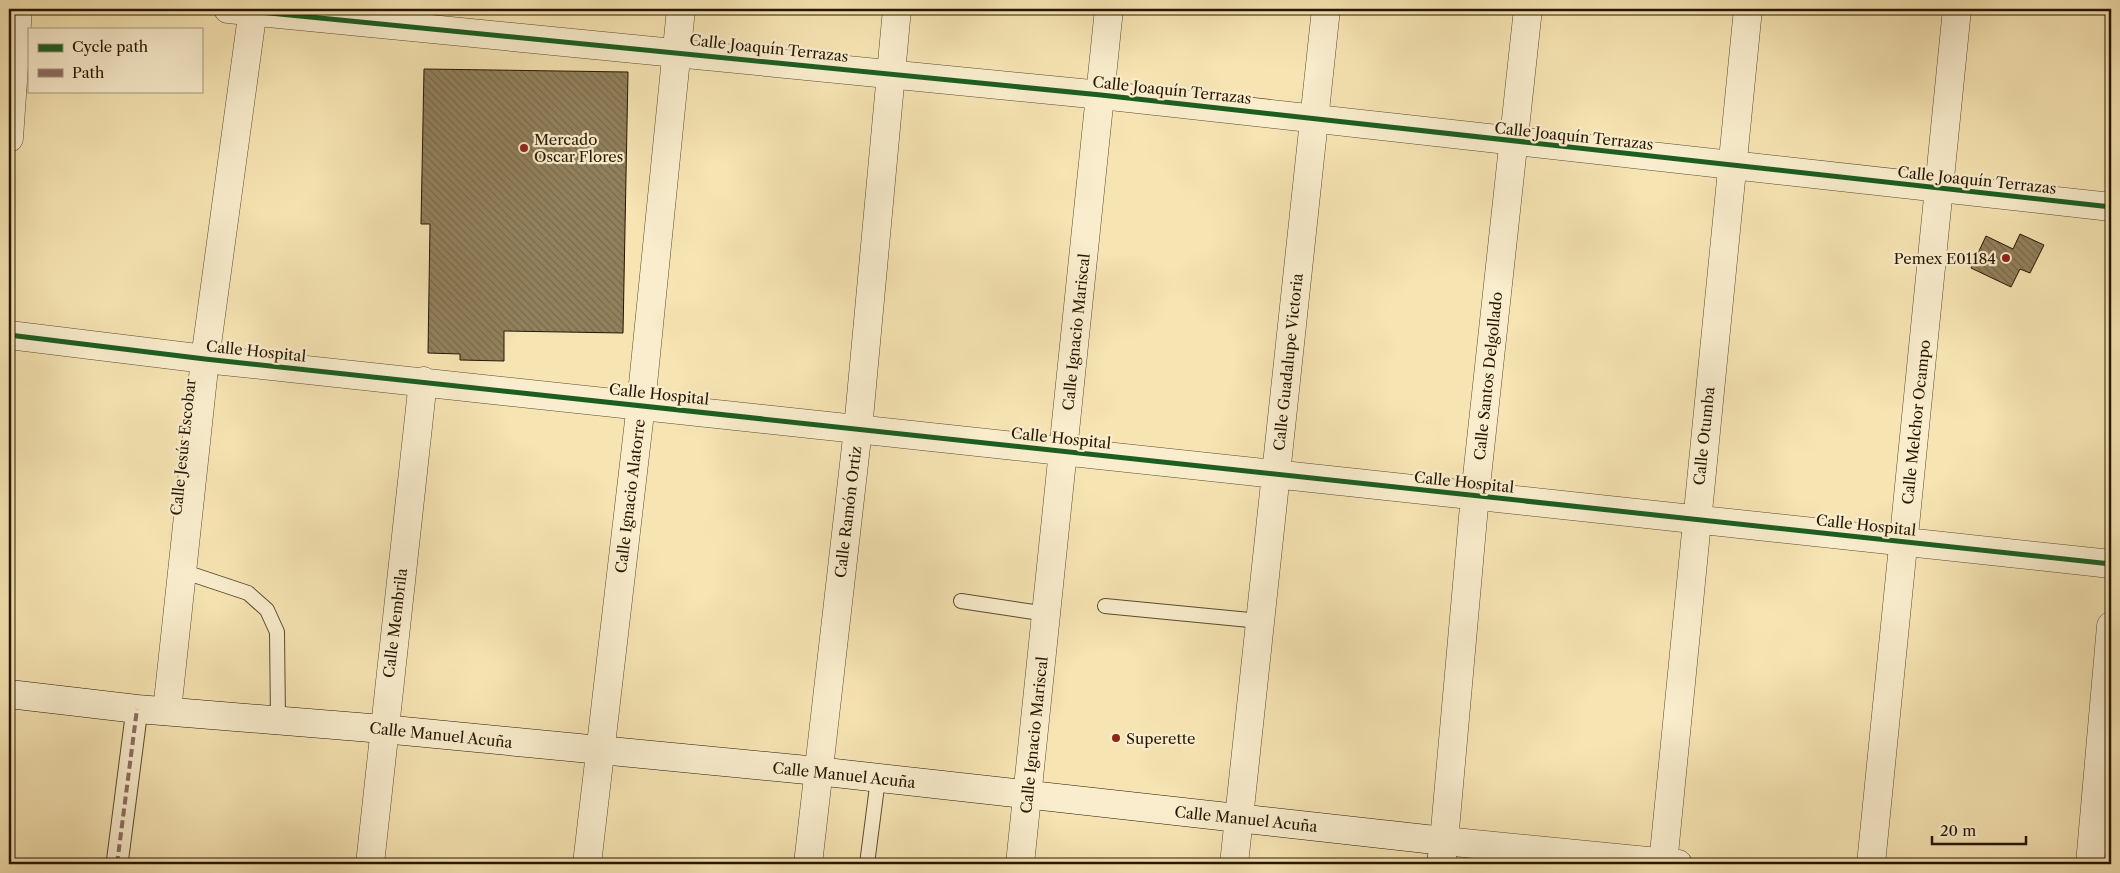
<svg xmlns="http://www.w3.org/2000/svg" width="2120" height="873" viewBox="0 0 2120 873" font-family="'Libre Caslon Text',serif">
  <style>
    .building { fill: url(#building-back-hatch); stroke: #261601 }
    .lines { fill: none; stroke-linecap: round; stroke-linejoin: round }
    .service-casing { stroke: #5a4a2d; stroke-width: 16 }
    .pedestrian-casing { stroke: #5a4a2d; stroke-width: 23 }
    .minor-casing { stroke: #5a4a2d; stroke-width: 29 }
    .tertiary-casing { stroke: #5a4a2d; stroke-width: 29 }
    .secondary-casing { stroke: #261601; stroke-width: 29 }
    .service { stroke: #f9edcd; stroke-width: 14 }
    .pedestrian { stroke: #f9edcd; stroke-width: 21 }
    .minor { stroke: #f9edcd; stroke-width: 28 }
    .tertiary { stroke: #f9edcd; stroke-width: 28 }
    .secondary { stroke: #f9edcd; stroke-width: 28 }
    .quiet { stroke: #8d6e63; stroke-width: 4; stroke-dasharray: 8 4; stroke-linecap: butt }
    .cycleway-casing { stroke: #f9edcd; stroke-width: 8 }
    .cycleway { stroke: #1b5e20; stroke-width: 5 }
    .poi-dot { fill: #8f2418; stroke: #f9edcd; stroke-width: 2 }
    .labels { text-anchor: middle; dominant-baseline: central; stroke-width: 4.5; stroke-linejoin: round; paint-order: stroke }
    .street-label { font-size: 15px; fill: #261601; stroke: #f9edcd }
    .poi-label { font-size: 15px; fill: #261601; stroke: #f9edcd; text-anchor: start }
  </style>
  <defs>
    <pattern id="building-back-hatch" width="6" height="6" patternUnits="userSpaceOnUse" patternTransform="scale(1.25)"><rect width="6" height="6" fill="#92815d"/><path d="M-1 5l2 2M0 0l6 6M5-1l2 2" fill="none" stroke="#77694a"/></pattern>
  </defs>
  <rect width="100%" height="100%" fill="#f6e4b2"/>
  <filter id="stains"><feTurbulence type="fractalNoise" baseFrequency=".004" numOctaves="4"/><feColorMatrix values="0 0 0 0 .2 0 0 0 0 .09 0 0 0 0 .02 0 0 0 .5 -.17"/></filter>
  <radialGradient id="worn" r=".72"><stop offset=".6" stop-color="#630" stop-opacity="0"/><stop offset="1" stop-color="#630" stop-opacity=".3"/></radialGradient>
  <path class="building" d="M424 69 628 72 623 333 504 331V361L460 360V354L428 353 430 224H421Z
    M2020 234 2044 245 2030 273 2020 269 2011 287 1971 268 1986 236 2013 249Z"/>
  <g class="lines">
    <defs>
      <path id="service" d="M182 571 248 593 267 610 277 632 278 720
        M961 601 1047 614
        M1105 606 1260 621
        M867 864 878 779"/>
      <path id="pedestrian" d="M117 864 137 709"/>
      <path id="minor" d="M9 138 18 9
        M9 335 205 359 2111 564
        M167 711 205 359 253 9
        M1444 841 1475 495 1528 9
        M370 864 423 381
        M587 864 641 404 681 9
        M808 864 858 429 897 9
        M1020 864 1109 9
        M1234 864 1326 9
        M1663 864 1748 9
        M1871 864 1957 9
        M2090 864 2111 626"/>
      <path id="tertiary" d="M228 9 1101 95 2111 207
        M1444 841 1678 864"/>
      <path id="secondary" d="M9 694 137 709 383 729 817 771 1444 841 1441 864"/>
    </defs>
    <use href="#service" class="service-casing"/>
    <use href="#pedestrian" class="pedestrian-casing"/>
    <use href="#minor" class="minor-casing"/>
    <use href="#tertiary" class="tertiary-casing"/>
    <use href="#secondary" class="secondary-casing"/>
    <use href="#service" class="service"/>
    <use href="#pedestrian" class="pedestrian"/>
    <use href="#minor" class="minor"/>
    <use href="#tertiary" class="tertiary"/>
    <use href="#secondary" class="secondary"/>
    <path class="quiet" d="M117 864 137 709"/>
    <defs>
      <path id="cycleway" d="M228 9 1101 95 2111 207
        M9 335 205 359 2111 564"/>
    </defs>
    <use href="#cycleway" class="cycleway-casing"/>
    <use href="#cycleway" class="cycleway"/>
  </g>
  <g class="poi-dot">
    <circle cx="524" cy="148" r="5"/>
    <circle cx="2006" cy="258" r="5"/>
    <circle cx="1116" cy="738" r="5"/>
  </g>
  <g class="labels">
    <g class="street-label">
      <text transform="translate(769 48) rotate(6)">Calle Joaquín Terrazas</text>
      <text transform="translate(1172 90) rotate(6)">Calle Joaquín Terrazas</text>
      <text transform="translate(1574 136) rotate(6)">Calle Joaquín Terrazas</text>
      <text transform="translate(1977 180) rotate(6)">Calle Joaquín Terrazas</text>
      <text transform="translate(1076 332) rotate(-84)">Calle Ignacio Mariscal</text>
      <text transform="translate(256 351) rotate(6)">Calle Hospital</text>
      <text transform="translate(1288 362) rotate(-84)">Calle Guadalupe Victoria</text>
      <text transform="translate(1488 376) rotate(-84)">Calle Santos Delgollado</text>
      <text transform="translate(659 394) rotate(6)">Calle Hospital</text>
      <text transform="translate(1916 422) rotate(-84)">Calle Melchor Ocampo</text>
      <text transform="translate(1704 436) rotate(-84)">Calle Otumba</text>
      <text transform="translate(1061 438) rotate(6)">Calle Hospital</text>
      <text transform="translate(183 447) rotate(-84)">Calle Jesús Escobar</text>
      <text transform="translate(1464 482) rotate(6)">Calle Hospital</text>
      <text transform="translate(630 496) rotate(-83)">Calle Ignacio Alatorre</text>
      <text transform="translate(848 512) rotate(-83)">Calle Ramón Ortiz</text>
      <text transform="translate(1866 525) rotate(6)">Calle Hospital</text>
      <text transform="translate(395 623) rotate(-83)">Calle Membrila</text>
      <text transform="translate(441 735) rotate(6)">Calle Manuel Acuña</text>
      <text transform="translate(1034 735) rotate(-84)">Calle Ignacio Mariscal</text>
      <text transform="translate(844 775) rotate(6)">Calle Manuel Acuña</text>
      <text transform="translate(1246 819) rotate(6)">Calle Manuel Acuña</text>
    </g>
    <g class="poi-label">
      <text x="534" y="139">Mercado<tspan x="534" dy="17">Oscar Flores</tspan></text>
      <text x="1996" y="258" text-anchor="end">Pemex E01184</text>
      <text x="1126" y="738">Superette</text>
    </g>
  </g>
  <rect width="2120" height="873" fill="none" stroke="#f6e4b2" stroke-width="30"/>
  <rect x="10" y="10" width="2100" height="853" fill="none" stroke="#261601" stroke-width="2.5"/>
  <rect x="15" y="15" width="2090" height="843" fill="none" stroke="#261601"/>
  <rect x="28" y="28" width="175" height="65" fill="#f9edcd" stroke="#a5977b"/>
  <rect x="38" y="44" width="25" height="8" fill="#1b5e20" stroke="#a5977b"/>
  <text x="72" y="52" font-size="15" fill="#261601">Cycle path</text>
  <rect x="38" y="69" width="25" height="8" fill="#8d6e63" stroke="#a5977b"/>
  <text x="72" y="78" font-size="15" fill="#261601">Path</text>
  <path d="M1932 836v8h94v-8" fill="none" stroke="#261601" stroke-width="2.5"/>
  <text x="1940" y="836" font-size="15" fill="#261601" stroke="#f9edcd" stroke-width="4" paint-order="stroke">20 m</text>
  <rect width="100%" height="100%" filter="url(#stains)"/>
  <rect width="100%" height="100%" fill="url(#worn)"/>
</svg>
